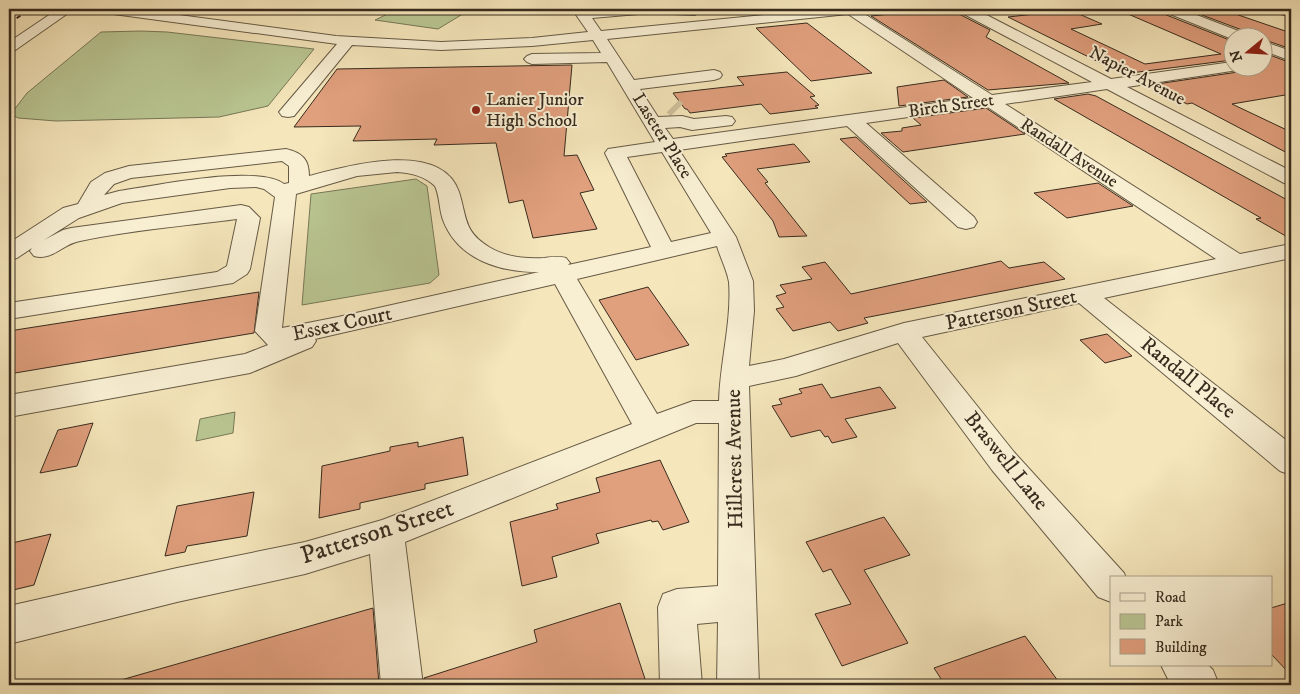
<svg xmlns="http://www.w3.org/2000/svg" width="1300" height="694" viewBox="0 0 1300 694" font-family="'IM FELL DW Pica',serif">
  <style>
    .green { fill: #b9c692; stroke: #787858 }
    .building { fill: #e09f7d; stroke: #372b1e }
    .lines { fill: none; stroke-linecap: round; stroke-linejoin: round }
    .minor-tunnel { stroke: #cfc19c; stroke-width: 18; stroke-dasharray: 18 9; stroke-linecap: butt }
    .minor-casing { stroke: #665a45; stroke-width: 2 }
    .minor { fill: #f8efd3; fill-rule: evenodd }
    .rail { stroke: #372b1e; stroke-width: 2; stroke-dasharray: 4.5 4.5; stroke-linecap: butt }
    .poi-dot { fill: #8f2418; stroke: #f8efd3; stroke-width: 2 }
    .labels { text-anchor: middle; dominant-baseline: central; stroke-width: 4; stroke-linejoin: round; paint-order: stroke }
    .far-street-label { font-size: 18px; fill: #372b1e; stroke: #f8efd3 }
    .far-poi-label { font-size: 18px; fill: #372b1e; stroke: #f8efd3; text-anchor: start }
    .street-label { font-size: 21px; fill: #372b1e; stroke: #f8efd3 }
    .near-street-label { font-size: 25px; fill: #372b1e; stroke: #f8efd3 }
  </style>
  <rect width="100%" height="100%" fill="#f5e6bb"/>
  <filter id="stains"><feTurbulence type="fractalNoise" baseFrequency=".004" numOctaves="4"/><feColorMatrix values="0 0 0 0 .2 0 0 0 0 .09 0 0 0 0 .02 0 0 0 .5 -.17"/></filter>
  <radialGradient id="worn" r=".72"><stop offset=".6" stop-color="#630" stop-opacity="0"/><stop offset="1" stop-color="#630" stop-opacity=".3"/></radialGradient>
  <path class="green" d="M398 9H471L438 29 375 20Z
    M141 31 167 32 314 49 268 106 219 117 56 121 18 118 11 114 27 93 101 32Z
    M416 179 427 186 439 275 430 283 302 305 311 194Z
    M235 412 233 433 196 441 200 419Z"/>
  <path class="building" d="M903 9H957L959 14 990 30 986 37 1069 83 988 90 871 16 909 12Z
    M1186 9H1221L1291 33V49L1262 39V38H1253L1250 33Z
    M1070 10 1102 24 1071 29 1145 64 1221 54 1128 14 1161 10 1164 14 1232 41V60L1123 74 1008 17Z
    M807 23 872 73 811 81 756 28Z
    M1262 52 1291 63V94L1232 104 1291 132V155L1192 103 1187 104 1150 85 1238 72 1242 68H1262Z
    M572 65 564 156 577 155 594 190 580 193 597 229 533 238 523 200 509 203 496 143 434 145 437 139 353 141 361 126 294 127 337 69Z
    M787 72 815 96 810 97 819 105 815 106 818 108 770 114 761 104 690 113 687 109H685L673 93 744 85 737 77Z
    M944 80 968 97 899 106 897 87Z
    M1088 94 1096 96 1291 202V239L1256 219 1261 218 1054 99Z
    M986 108 1025 134 903 152 881 133 902 131V128L921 125 913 118Z
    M856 137 927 202 910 204 840 139Z
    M794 144 810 162 757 169 768 182 765 183 807 236 779 237 773 221 722 157 727 156 725 154Z
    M1098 183 1133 206 1067 218 1034 193Z
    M1001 261 1009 268 1044 262 1065 279 864 318 868 323 838 331 830 322 793 331 776 309 784 307 776 296 786 293 780 285 812 279 802 267 825 262 851 294Z
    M648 287 689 345 636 360 599 300Z
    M259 292 254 333 9 374V331Z
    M1107 334 1132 356 1105 363 1080 340Z
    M822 384 831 398 880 387 896 408 845 419 857 437 832 443 828 436 825 437 820 430 791 437 772 406 782 404 779 399 802 393 799 389Z
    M93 423 77 466 40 473 58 430Z
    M463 437 468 475 425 484V489L360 503V509L319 518 322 466 390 451V447L418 442V447Z
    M660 460 689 522 663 530 658 521 652 522 651 520 596 534 599 543 552 557 557 577 522 586 510 522 558 509 556 504 600 492 596 478Z
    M254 492 247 536 187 546 185 552 165 556 177 506Z
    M884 517 910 555 864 570 908 643 842 666 815 614 851 604 831 569 823 572 806 542Z
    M51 534 34 585 9 591V551L12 543Z
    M1291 602V675L1271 654V608Z
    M620 603 647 685H425L424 678 537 642 534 630Z
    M373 608 379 685H122L121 680Z
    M1025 636 1061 685H945L934 668Z"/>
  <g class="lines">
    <path class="minor-tunnel" d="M673 106 677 110"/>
    <defs>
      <path id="minor" d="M58 9H74L14 51 9 52V42Z
        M100 9H134L336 36 441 42 532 38 588 32 572 9H585L586 11 700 9 702 11 695 15 650 13 592 18 601 31 824 9H868L863 13 992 95 1092 82 960 12 959 9H975L1111 79 1232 62V68H1240L1238 70 1127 87 1291 171V185L1284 183 1107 89 1005 104 1240 254 1291 244V258L1104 298 1291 444V475L1280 471 1079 303 922 337 1014 452 1124 573 1126 578H1111V602L1098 597 992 470 898 343 796 376 749 386 759 685H717L718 622 697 624 702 685H660L658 607 663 594 677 589 718 586 719 423H696L405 542 423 685H381L370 554 305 574 177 602 9 644V606L177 568 305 542 382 520 632 424 555 284 315 339 316 341 312 347 250 373 9 417V395L245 354 268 345 255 331 275 197 264 189 256 187 230 188 122 203 79 218 44 240 63 230 71 228 241 205 249 207 260 218 250 269 247 274 233 283 9 319V303L217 272 227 266 237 219C185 226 131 230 80 241 62 244 53 261 34 256L30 251 32 248 17 258 9 260V243L63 208 78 204 91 182 105 173 129 166 286 149C303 153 309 160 309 176 347 166 441 139 459 192 467 217 463 231 489 247 505 257 525 259 544 258 552 257 558 256 566 258L570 263 568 265 651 247 605 153 608 149 655 142 607 62 532 64 527 62 524 59 527 56 532 54 601 53 593 40 532 46 441 50 352 45 294 116 288 117 282 116 279 112 337 44 106 13 101 12ZM848 14 973 98 673 139 665 128 680 127 692 130 732 125 735 121 732 117 726 116 694 119 682 116 658 117 640 89 714 80 720 78 722 75 720 72 714 70 634 80 607 39ZM986 106 1216 259 904 323 784 359 749 366 754 311 753 281 736 237 679 150 847 126 958 227 966 229 974 227 977 222 974 217 866 123ZM662 152 711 233 671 242 627 157ZM282 161 289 166V183L284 184C257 164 155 186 119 191L104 195 114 184 131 178ZM397 172C412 173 424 176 435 186 440 197 439 209 443 220 458 260 500 272 539 272L338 317 282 328 296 194 357 176ZM717 246C720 257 727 270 729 282 732 321 720 362 719 401H693L657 414 577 279Z
        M1163 9H1181L1249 35 1251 38 1232 39 1165 12Z
        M1273 9H1291V17L1275 12Z
        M1262 41 1291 51V61L1262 50Z
        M1161 665H1208L1213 670 1219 685H1171Z"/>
    </defs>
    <use href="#minor" class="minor-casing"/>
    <use href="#minor" class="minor"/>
    <path class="rail" d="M9 23 31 9"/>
  </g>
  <circle class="poi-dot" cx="476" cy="110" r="5"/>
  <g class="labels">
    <g class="far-street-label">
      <text transform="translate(1137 76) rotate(28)">Napier Avenue</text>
      <text transform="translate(951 106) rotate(-8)">Birch Street</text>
      <text transform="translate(662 136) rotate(58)">Laseter Place</text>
      <text transform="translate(1069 153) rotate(33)">Randall Avenue</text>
    </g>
    <g class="far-poi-label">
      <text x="486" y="100">Lanier Junior<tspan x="486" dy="21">High School</tspan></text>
    </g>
    <g class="street-label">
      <text transform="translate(1011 310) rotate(-12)">Patterson Street</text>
      <text transform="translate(342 324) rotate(-12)">Essex Court</text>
      <text transform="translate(1188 378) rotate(39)">Randall Place</text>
      <text transform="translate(735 459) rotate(-91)">Hillcrest Avenue</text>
      <text transform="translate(1006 461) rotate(51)">Braswell Lane</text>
    </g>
    <g class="near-street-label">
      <text transform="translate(377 532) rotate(-18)">Patterson Street</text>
    </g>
  </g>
  <rect width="1300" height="694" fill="none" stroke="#f5e6bb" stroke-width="30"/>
  <rect x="10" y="10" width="1280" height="674" fill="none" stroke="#372b1e" stroke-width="2.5"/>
  <rect x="15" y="15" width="1270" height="664" fill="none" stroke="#372b1e"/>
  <rect x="1110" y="576" width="162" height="90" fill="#f8efd3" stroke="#aba18b"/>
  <rect x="1120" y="593" width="25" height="8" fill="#f8efd3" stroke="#aba18b"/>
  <text x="1155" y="602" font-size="15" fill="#372b1e">Road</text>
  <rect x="1120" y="614" width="25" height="15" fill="#b9c692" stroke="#aba18b"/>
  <text x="1155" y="626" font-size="15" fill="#372b1e">Park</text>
  <rect x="1120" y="639" width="25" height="15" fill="#e09f7d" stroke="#aba18b"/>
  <text x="1155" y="652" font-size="15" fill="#372b1e">Building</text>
  <g transform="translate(1248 52) rotate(252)"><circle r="24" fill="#f8efd3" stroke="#aba18b"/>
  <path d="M0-4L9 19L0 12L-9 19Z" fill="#8f2418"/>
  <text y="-8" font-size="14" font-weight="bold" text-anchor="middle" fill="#372b1e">N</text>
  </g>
  <rect width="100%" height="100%" filter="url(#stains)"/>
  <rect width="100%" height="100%" fill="url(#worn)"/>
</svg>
